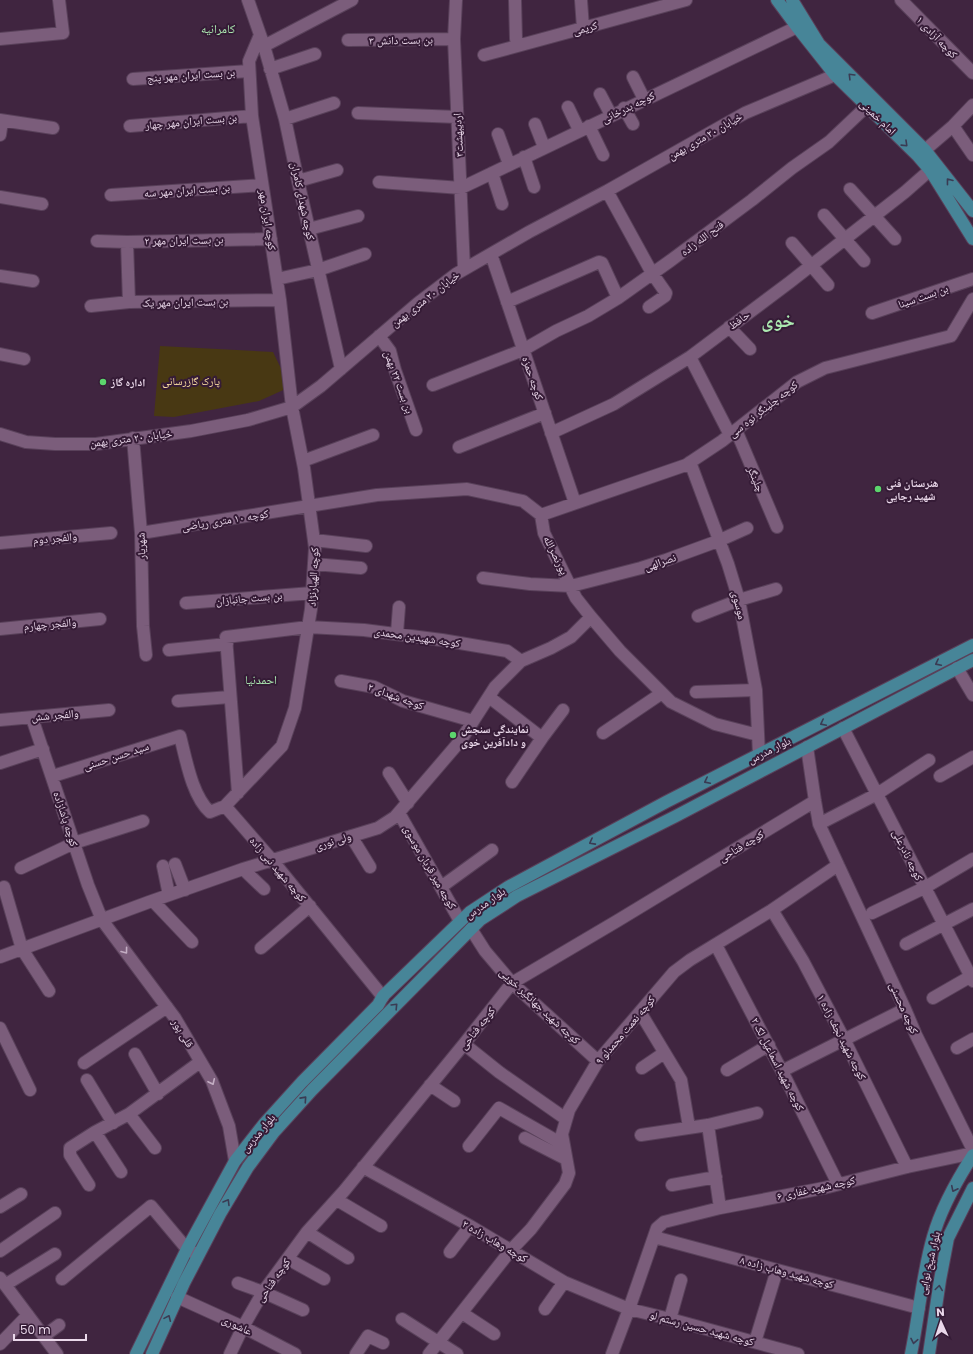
<svg xmlns="http://www.w3.org/2000/svg" width="973" height="1354" viewBox="0 0 973 1354" font-family="Poppins,'Noto Naskh Arabic',sans-serif">
  <style>
    .green { fill: #483813 }
    .lines { fill: none; stroke-linecap: round; stroke-linejoin: round }
    .minor-casing { stroke: #59415a; stroke-width: 14 }
    .major-casing { stroke: #59415a; stroke-width: 14 }
    .minor { stroke: #7b5d7b; stroke-width: 12 }
    .major { stroke: #478598; stroke-width: 12 }
    .oneway { stroke: #3a3b53 }
    .oneway2 { stroke: #c3adc3 }
    .poi-dot { fill: #5cd56d; stroke: #351b36; stroke-width: 1.5 }
    .labels { text-anchor: middle; dominant-baseline: central; stroke-width: 4; stroke-linejoin: round; paint-order: stroke }
    .street-label { font-size: 11px; fill: #ead8ea; stroke: #351b36 }
    .park-label { font-size: 11px; fill: #f9dd9f; stroke: #351b36 }
    .poi-label { font-size: 11px; font-weight: bold; fill: #ead8ea; stroke: #351b36; text-anchor: start }
    .neighbourhood-label { font-size: 12px; fill: #aceab1; stroke: #351b36 }
    .town-label { font-size: 19px; font-weight: bold; fill: #aceab1; stroke: #351b36 }
  </style>
  <rect width="100%" height="100%" fill="#402540"/>
  <path class="green" d="M160 346 273 352 290 387 259 401 174 417 154 416Z"/>
  <g class="lines">
    <defs>
      <path id="minor" d="M248 0 264 46 285 119 298 181 341 369
        M456 0 454 39 464 269
        M515 0 516 39 519 45
        M581 0 583 28
        M901 0 973 73
        M260 35 249 61 252 116 280 300 292 407 304 468 315 548 311 609 295 708 282 746 225 806 272 860 383 997
        M0 39 63 33 59 0
        M348 40 454 39
        M264 46 352 0
        M484 55 686 0
        M270 69 315 54
        M633 77 644 99
        M133 79 249 71
        M600 94 611 115
        M568 107 579 130
        M624 108 633 124
        M358 113 457 117
        M285 119 334 103
        M0 120 53 128
        M535 124 544 147
        M130 126 252 116
        M589 126 603 155
        M953 126 973 155
        M498 134 509 164
        M0 135 2 121
        M925 150 953 126 973 105
        M524 157 534 187
        M492 173 502 204
        M298 181 337 170
        M379 182 461 188 797 27
        M850 189 895 239
        M607 191 652 273 666 293 665 296 649 307
        M111 195 262 185
        M0 197 42 204
        M824 215 864 261
        M309 229 358 216
        M97 241 127 242 271 239
        M127 242 129 302
        M792 243 828 285
        M491 254 575 503
        M0 276 33 281
        M277 279 318 270 365 254
        M507 302 599 262 602 263 618 298
        M91 306 129 302 280 300
        M872 313 973 279
        M729 327 750 349
        M379 336 390 351 395 370 416 430
        M0 354 24 359
        M690 357 730 435
        M433 385 523 350 556 331 588 316 618 298 670 261 752 200 792 168 829 142 867 106
        M736 430 777 527
        M551 433 614 404 690 357 790 282 905 192 930 170
        M0 434 26 442 55 444H96L191 431 248 420 292 407 321 386 418 303 456 274 529 232 607 191 745 113 835 75
        M133 438 141 533 143 626 146 655
        M459 447 545 413
        M303 461 373 435
        M690 462 728 564 739 600 756 690 759 755
        M541 515 686 465 722 441 797 382 825 368 951 336 973 299
        M141 533 377 495 467 489 523 501 541 515 544 533 576 598 591 617 620 651 671 702 715 724 758 735
        M314 540 366 546
        M0 543 111 533
        M314 564 361 568
        M483 578 530 584 571 586 641 568 666 560 718 541 747 528
        M186 603 312 593
        M698 616 739 600 776 589
        M0 629 100 619
        M397 633 399 607
        M169 650 227 644
        M957 668 973 695
        M341 681 374 687 403 701 473 721
        M696 692 756 690
        M489 697 542 738 512 782
        M178 701 230 697
        M32 718 88 885 102 920 175 1018 212 1081 229 1126 235 1161
        M0 720 109 710
        M843 728C887 812 929 897 973 981
        M603 733 662 693
        M542 738 563 710
        M807 747 815 801 819 824 905 1009 916 1035 973 1150
        M0 763 43 749
        M389 773 408 803
        M53 776 180 736C186 759 192 796 210 812L225 806
        M940 776 973 757
        M238 793 226 637 308 627 364 630 442 640 507 651 521 661
        M399 813 460 921
        M819 824 877 794 929 760
        M351 836 370 867
        M175 864 185 890
        M163 866 169 895
        M21 868 74 843 143 821
        M243 869 264 889
        M4 887 22 949 49 991
        M441 887 492 850
        M153 901 192 942
        M772 910 803 961 844 1039 907 1167
        M872 913 924 888 973 859
        M471 929 485 951 512 983 598 1061
        M906 944 973 909
        M716 945 787 1081 838 1184
        M261 948 310 906
        M0 957 149 902 243 869 378 828 395 817 461 740 495 687 521 661 551 648 571 637 591 617
        M933 998 973 975
        M640 1012 681 1080 689 1127
        M0 1028 30 1090
        M464 1044 499 1072 566 1119
        M957 1048 973 1039
        M135 1054 158 1094
        M84 1063 167 1007
        M642 1068 664 1053
        M727 1070 769 1045
        M782 1071 905 1009
        M87 1080 113 1123
        M430 1085 454 1101
        M129 1114 155 1148
        M708 1125 720 1208
        M95 1132 121 1172
        M641 1135 708 1125 757 1113
        M525 1138 566 1159
        M469 1146 499 1108 564 1145
        M363 1167 470 1226 564 1282 629 1309 670 1319 798 1354
        M89 1185 70 1155V1148L95 1132 129 1114 200 1062
        M672 1185 716 1177
        M337 1200 381 1226
        M0 1207 21 1194
        M307 1232 348 1258
        M654 1237 919 1308
        M0 1251 55 1213
        M450 1252 470 1226
        M288 1259 324 1279
        M0 1278 57 1354
        M62 1279 151 1206 187 1249 198 1255
        M238 1283 263 1292 303 1310
        M5 1285 55 1254
        M177 1297 243 1327 295 1354
        M545 1309 564 1282
        M462 1313 494 1334
        M402 1319 457 1354
        M670 1319 681 1280
        M44 1336 59 1325
        M755 1342 777 1270
        M0 1344 28 1315
        M230 1354 243 1327 263 1292 307 1232 344 1191 464 1044 512 983 617 921 815 801
        M356 1354 368 1336 383 1343
        M429 1354 511 1250 531 1229 565 1184 569 1173 562 1134 569 1110 598 1061 674 972 690 960 772 910 838 865
        M612 1354 629 1309 657 1228 664 1222 720 1208 824 1188 907 1167 973 1153"/>
      <path id="major" d="M777 0 797 27 835 75 918 156 930 170 973 239
        M792 0 819 44 925 150 973 211
        M136 1354 187 1249 235 1161 264 1124 302 1082 378 1005 383 996 470 912 508 887 666 802 973 645
        M152 1354 184 1283 220 1214 248 1167 274 1132 312 1090 480 920 517 896 676 816 973 660
        M911 1354C919 1315 922 1275 933 1237 941 1208 957 1180 973 1155
        M929 1354 940 1280 948 1238 973 1188"/>
    </defs>
    <use href="#minor" class="minor-casing"/>
    <use href="#major" class="major-casing"/>
    <use href="#minor" class="minor"/>
    <use href="#major" class="major"/>
  </g>
  <defs><path id="oneway-chevron" d="M-2-3.5L2.5 0L-2 3.5" fill="none" stroke-width="1.6" stroke-linecap="round" stroke-linejoin="round"/></defs>
  <g class="oneway">
    <use href="#oneway-chevron" transform="translate(851 76) rotate(-135)"/>
    <use href="#oneway-chevron" transform="translate(905 144) rotate(44)"/>
    <use href="#oneway-chevron" transform="translate(949 181) rotate(-128)"/>
    <use href="#oneway-chevron" transform="translate(938 663) rotate(153)"/>
    <use href="#oneway-chevron" transform="translate(823 723) rotate(153)"/>
    <use href="#oneway-chevron" transform="translate(707 781) rotate(153)"/>
    <use href="#oneway-chevron" transform="translate(592 842) rotate(152)"/>
    <use href="#oneway-chevron" transform="translate(395 1006) rotate(-46)"/>
    <use href="#oneway-chevron" transform="translate(304 1099) rotate(-48)"/>
    <use href="#oneway-chevron" transform="translate(954 1189) rotate(116)"/>
    <use href="#oneway-chevron" transform="translate(227 1202) rotate(-59)"/>
    <use href="#oneway-chevron" transform="translate(939 1288) rotate(-82)"/>
    <use href="#oneway-chevron" transform="translate(168 1318) rotate(-66)"/>
    <use href="#oneway-chevron" transform="translate(914 1341) rotate(101)"/>
  </g>
  <g class="oneway2">
    <use href="#oneway-chevron" transform="translate(125 951) rotate(53)"/>
    <use href="#oneway-chevron" transform="translate(212 1082) rotate(65)"/>
  </g>
  <g class="poi-dot">
    <circle cx="103" cy="382" r="4"/>
    <circle cx="878" cy="489" r="4"/>
    <circle cx="453" cy="735" r="4"/>
  </g>
  <g class="labels">
    <g class="street-label">
      <text transform="translate(585 28) rotate(-15)">کریمی</text>
      <text transform="translate(937 37) rotate(46)">کوچه آزادی ۱</text>
      <text transform="translate(401 40) rotate(-1)">بن بست دانش ۳</text>
      <text transform="translate(191 75) rotate(-4)">بن بست ایران مهر پنج</text>
      <text transform="translate(628 107) rotate(-26)">کوچه بدرخانی</text>
      <text transform="translate(878 117) rotate(44)">امام خمینی</text>
      <text transform="translate(191 121) rotate(-5)">بن بست ایران مهر چهار</text>
      <text transform="translate(458 135) rotate(-93)">اردیبهشت۳</text>
      <text transform="translate(705 136) rotate(-30)">خیابان ۲۰ متری بهمن</text>
      <text transform="translate(187 190) rotate(-4)">بن بست ایران مهر سه</text>
      <text transform="translate(303 201) rotate(78)">کوچه شهدای کامران</text>
      <text transform="translate(268 220) rotate(81)">کوچه ایران مهر</text>
      <text transform="translate(702 238) rotate(-37)">فتح الله زاده</text>
      <text transform="translate(184 240) rotate(-1)">۲ بن بست ایران مهر</text>
      <text transform="translate(923 296) rotate(-19)">بن بست سینا</text>
      <text transform="translate(425 299) rotate(-38)">خیابان ۲۰ متری بهمن</text>
      <text transform="translate(185 302) rotate(-1)">بن بست ایران مهر یک</text>
      <text transform="translate(739 320) rotate(-36)">حافظ</text>
      <text transform="translate(533 378) rotate(71)">کوچه حمزه</text>
      <text transform="translate(399 382) rotate(70)">بن بست ۲۲ بهمن</text>
      <text transform="translate(763 409) rotate(-38)">کوچه چلینگر نوه سی</text>
      <text transform="translate(131 438) rotate(-7)">خیابان ۲۰ متری بهمن</text>
      <text transform="translate(756 479) rotate(67)">چلینگر</text>
      <text transform="translate(225 520) rotate(-9)">کوچه ۱۰ متری ریاضی</text>
      <text transform="translate(55 538) rotate(-5)">والفجر دوم</text>
      <text transform="translate(141 546) rotate(-92)">شهریار</text>
      <text transform="translate(556 555) rotate(64)">پورنصرالله</text>
      <text transform="translate(660 562) rotate(-19)">نصرالهی</text>
      <text transform="translate(313 577) rotate(-87)">کوچه الهیارنژاد</text>
      <text transform="translate(249 598) rotate(-5)">بن بست جانبازان</text>
      <text transform="translate(739 605) rotate(76)">موسوی</text>
      <text transform="translate(50 624) rotate(-5)">والفجر چهارم</text>
      <text transform="translate(417 637) rotate(8)">کوچه شهیدین محمدی</text>
      <text transform="translate(396 696) rotate(20)">کوچه شهدای ۲</text>
      <text transform="translate(55 715) rotate(-5)">والفجر شش</text>
      <text transform="translate(769 750) rotate(-27)">بلوار مدرس</text>
      <text transform="translate(116 756) rotate(-18)">سید حسن حسنی</text>
      <text transform="translate(66 819) rotate(72)">کوچه پاشازاده</text>
      <text transform="translate(333 841) rotate(-17)">ولی نوری</text>
      <text transform="translate(741 846) rotate(-31)">کوچه فتاحی</text>
      <text transform="translate(908 855) rotate(64)">کوچه نادرعلی</text>
      <text transform="translate(430 867) rotate(60)">کوچه میر قربان موسوی</text>
      <text transform="translate(278 869) rotate(50)">کوچه شهید نبی زاده</text>
      <text transform="translate(485 903) rotate(-35)">بلوار مدرس</text>
      <text transform="translate(540 1006) rotate(43)">کوچه شهید جهانگیر خویی</text>
      <text transform="translate(904 1008) rotate(66)">کوچه محسنی</text>
      <text transform="translate(477 1028) rotate(-52)">کوچه فتاحی</text>
      <text transform="translate(625 1030) rotate(-50)">کوچه نعمت محمدلو ۹</text>
      <text transform="translate(183 1033) rotate(59)">قلی پور</text>
      <text transform="translate(842 1037) rotate(63)">کوچه شهید نجف زاده ۱</text>
      <text transform="translate(778 1064) rotate(63)">کوچه شهید اسماعیل لک ۲</text>
      <text transform="translate(258 1133) rotate(-50)">بلوار مدرس</text>
      <text transform="translate(816 1188) rotate(-12)">کوچه شهید غفاری ۶</text>
      <text transform="translate(495 1241) rotate(30)">کوچه وهاب زاده ۲</text>
      <text transform="translate(929 1263) rotate(-77)">بلوار شیخ نوایی</text>
      <text transform="translate(787 1272) rotate(15)">کوچه شهید وهاب زاده ۸</text>
      <text transform="translate(273 1280) rotate(-55)">کوچه فتاحی</text>
      <text transform="translate(237 1325) rotate(25)">عاشوری</text>
      <text transform="translate(702 1328) rotate(15)">کوچه شهید حسین رستم لو</text>
    </g>
    <g class="park-label">
      <text x="191" y="381">پارک گازرسانی</text>
    </g>
    <g class="poi-label">
      <text x="111" y="382">اداره گاز</text>
      <text x="886" y="483">هنرستان فنی<tspan x="886" dy="13">شهید رجایی</tspan></text>
      <text x="461" y="729">نمایندگی سنجش<tspan x="461" dy="13">و دادآفرین خوی</tspan></text>
    </g>
    <g class="neighbourhood-label">
      <text x="218" y="28">کامرانیه</text>
      <text x="261" y="679">احمدنیا</text>
    </g>
    <g class="town-label">
      <text x="778" y="320">خوی</text>
    </g>
  </g>
  <g transform="translate(941 1322) rotate(357)" stroke="#351b36" stroke-width="3" paint-order="stroke">
  <path d="M0-3L7 15L0 10L-7 15Z" fill="#ead8ea"/>
  <text y="-6" font-size="11" font-weight="bold" text-anchor="middle" fill="#ead8ea">N</text>
  </g>
  <path d="M14 1334v6h72v-6" fill="none" stroke="#ead8ea" stroke-width="2"/>
  <text x="20" y="1334" font-size="12" fill="#ead8ea" stroke="#351b36" stroke-width="3" paint-order="stroke">50 m</text>
</svg>
